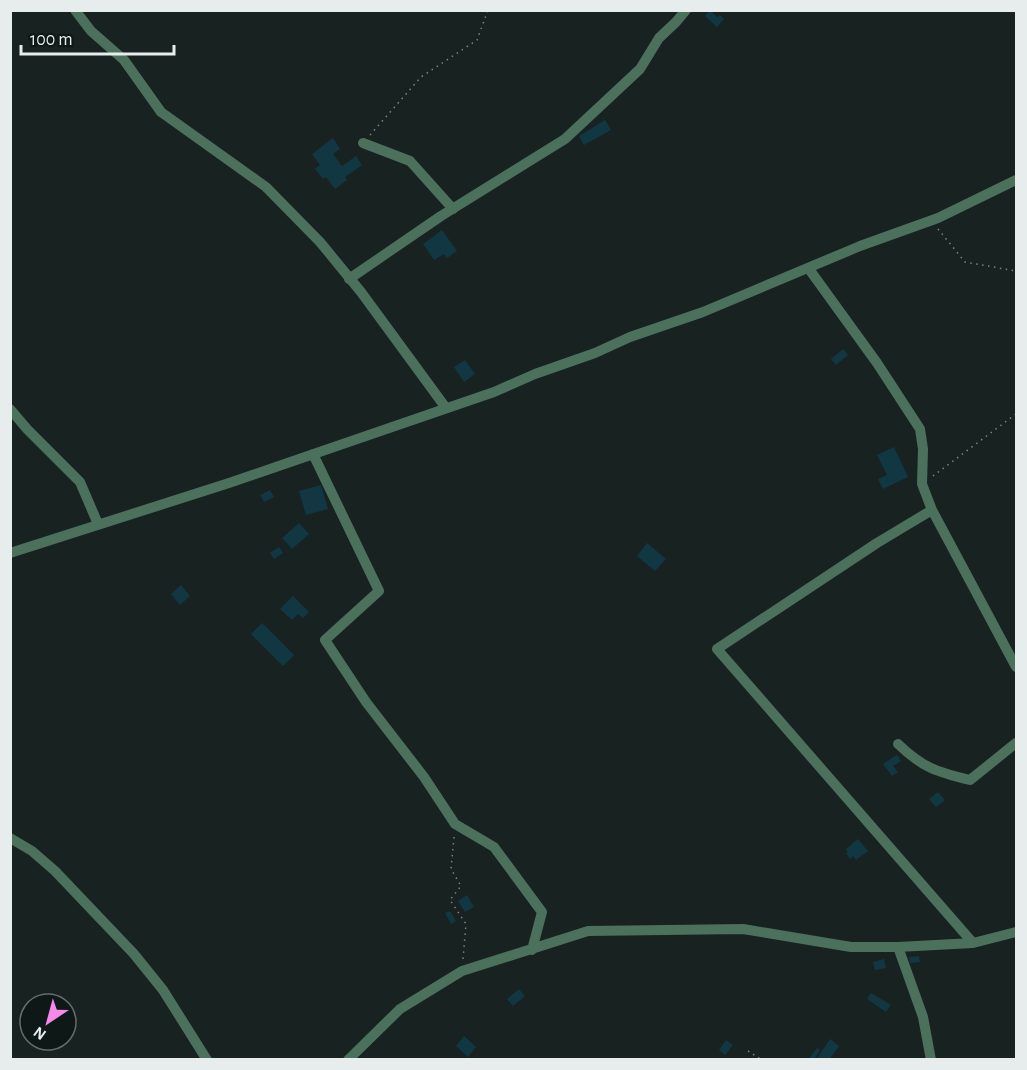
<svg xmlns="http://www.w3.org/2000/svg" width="1027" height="1070" viewBox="0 0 1027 1070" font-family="'Alegreya Sans',sans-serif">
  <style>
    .building { fill: #113842 }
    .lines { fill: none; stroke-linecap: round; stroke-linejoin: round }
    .path { stroke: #7a8382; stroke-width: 1.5; stroke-dasharray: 1.5 4.5; stroke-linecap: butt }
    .minor { stroke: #4b705c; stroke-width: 10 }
  </style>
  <rect width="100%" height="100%" fill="#182221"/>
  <path class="building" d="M710 10 717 17 720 15 724 19 717 27 705 16Z
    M605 120 611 130 584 145 579 136Z
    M333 138 340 149 333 154 342 166 356 156 362 165 345 177 347 180 335 189 326 177 323 179 315 169 320 165 312 154Z
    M442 230 457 251 447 258 444 254 434 260 423 244Z
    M843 349 848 355 836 365 831 359Z
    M465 360 475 374 464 382 454 367Z
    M894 447 908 477 883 489 878 479 887 475 877 455Z
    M321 485 328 509 306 515 299 491Z
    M270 490 274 497 264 502 260 495Z
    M299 523 309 534 292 549 282 538Z
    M647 543 666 559 655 571 637 556Z
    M279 547 283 553 274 559 270 553Z
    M181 585 190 596 180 605 171 594Z
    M293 596 309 612 303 618 298 614 292 620 280 609Z
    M262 623 294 655 283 666 251 634Z
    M897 755 901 761 893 766 898 772 892 776 883 764Z
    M938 792 945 800 936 807 929 799Z
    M858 839 868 851 856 860 853 856 850 859 846 853 848 852 846 849Z
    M467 895 474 907 465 912 458 901Z
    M450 911 456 921 451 924 445 913Z
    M919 956 920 962 910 963 909 957Z
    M884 959 886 968 875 970 873 962Z
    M519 989 525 996 513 1006 507 999Z
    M871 993 891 1005 886 1012 867 999Z
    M464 1036 476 1047 468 1057 456 1046Z
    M830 1039 839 1046 829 1060H816Z
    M726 1040 733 1045 725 1055 719 1050Z
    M817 1048 820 1050 814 1060H808Z"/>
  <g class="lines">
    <path class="path" d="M370 135 421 77 477 40 488 10
      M938 229 965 262 1016 271
      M933 476 1016 414
      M454 837 451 869 461 886 450 900 466 924 463 959
      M748 1051 762 1060"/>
    <path class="minor" d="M75 10 91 31 124 60 161 112 266 187 320 242 361 292 446 408
      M363 143 410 161 453 209
      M809 269 877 363 920 429 923 449 922 484 932 510 1016 667
      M349 279 441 216 565 139 640 69 659 38 676 22 686 10
      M10 409 27 429 80 482 98 524
      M313 454 379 591 325 640 366 702 424 777 455 824 494 847 542 912 532 950
      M932 510 877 543 717 649 973 943
      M10 553 229 483 494 392 535 374 595 353 630 337 703 312 860 246 938 218 1016 180
      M898 744C923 768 937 772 970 780L1016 743
      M10 838 32 851 55 871 134 954 163 990 207 1060
      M898 947 923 1017 931 1060
      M348 1060 400 1009 462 971 588 931 743 929 851 947H898L973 943 1016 932"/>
  </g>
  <rect width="1027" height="1070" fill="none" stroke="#e6edec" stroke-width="24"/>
  <g transform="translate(48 1022) rotate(216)"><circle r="28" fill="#0e1817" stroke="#646d6c" stroke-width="1.5"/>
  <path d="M0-4.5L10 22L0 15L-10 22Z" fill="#f788eb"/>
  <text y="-9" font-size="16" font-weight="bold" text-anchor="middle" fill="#e6edec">N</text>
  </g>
  <path d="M21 45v9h153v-9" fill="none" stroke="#e6edec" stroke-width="3"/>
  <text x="30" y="45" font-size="18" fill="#e6edec" stroke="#0e1817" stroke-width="4.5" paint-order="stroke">100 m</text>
</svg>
